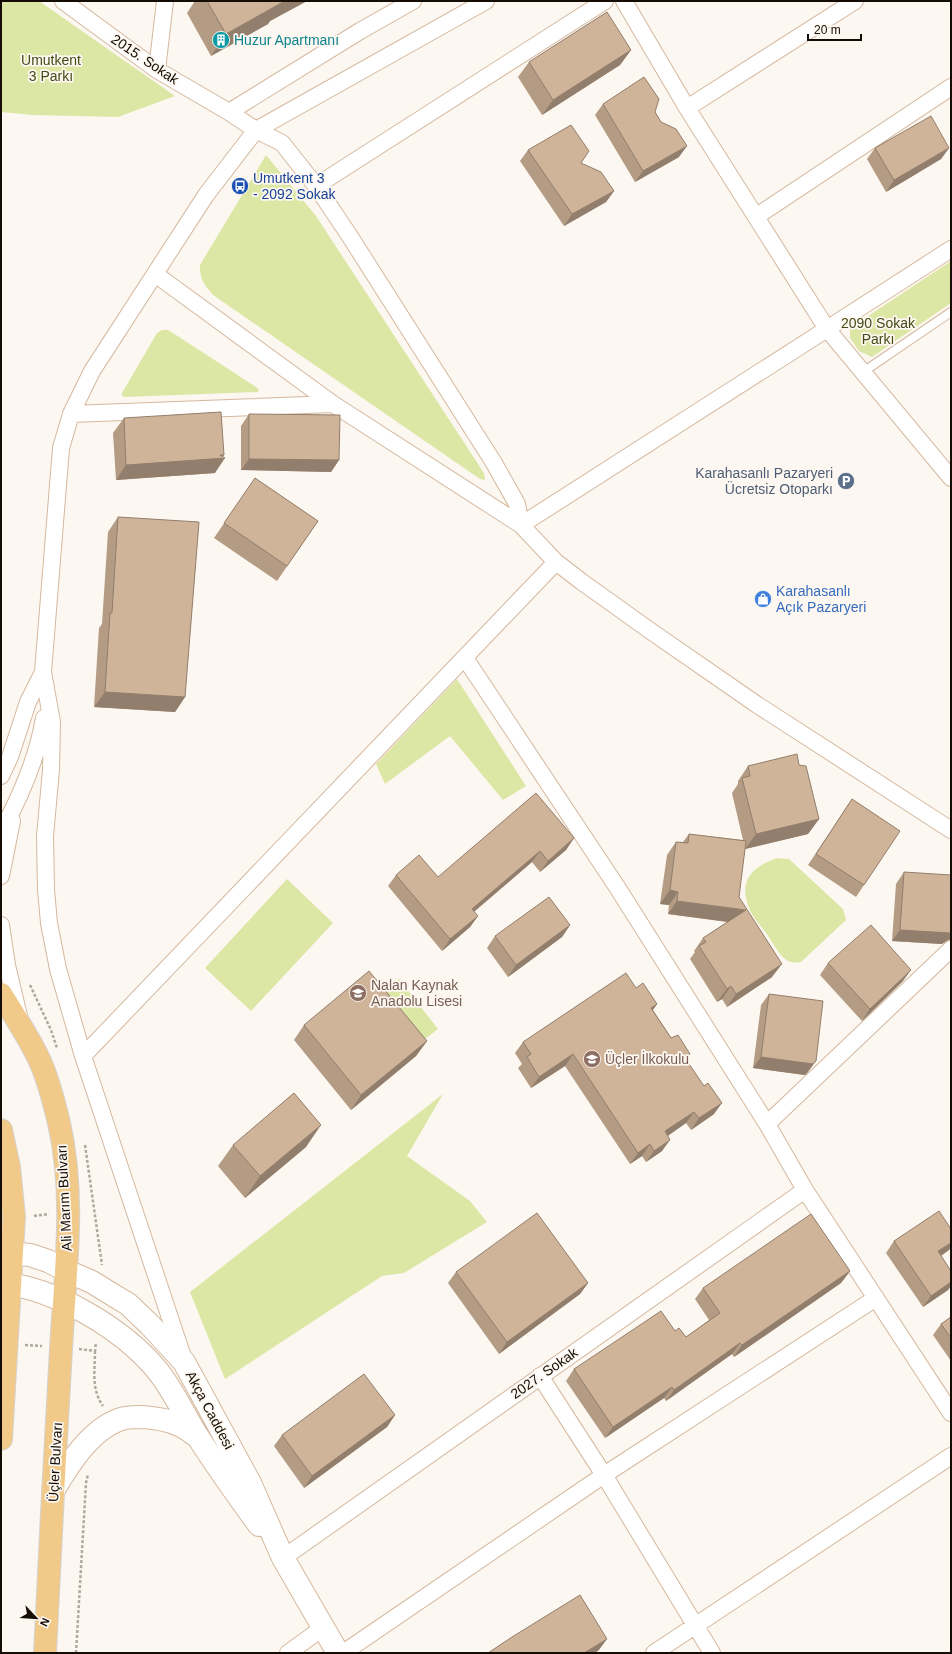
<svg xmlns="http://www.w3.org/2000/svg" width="952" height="1654" viewBox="0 0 952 1654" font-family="Helvetica,sans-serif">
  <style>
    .green { fill: #dce7a5 }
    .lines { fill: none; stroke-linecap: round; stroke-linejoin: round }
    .lane-casing { stroke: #d4b89e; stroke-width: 10 }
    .street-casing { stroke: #d4b89e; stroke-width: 18 }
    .secondary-casing { stroke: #d4b89e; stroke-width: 24 }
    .primary-casing { stroke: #d5d3d2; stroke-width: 24 }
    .path { stroke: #afa8a1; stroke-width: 2.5; stroke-dasharray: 3 2; stroke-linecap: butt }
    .lane { stroke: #fff; stroke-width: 8 }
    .street { stroke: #fff; stroke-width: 16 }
    .secondary { stroke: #fff; stroke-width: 22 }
    .primary { stroke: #f1c989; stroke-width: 22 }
    .wall { fill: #b39b84 }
    .shaded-wall { fill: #927e6c }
    .building { fill: #d0b49a; stroke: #927e6c }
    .labels { text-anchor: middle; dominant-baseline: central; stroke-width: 3.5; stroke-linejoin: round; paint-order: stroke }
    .culture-label { font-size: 14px; fill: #0d838f; stroke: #fdf7f1; text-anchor: start }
    .street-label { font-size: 14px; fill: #150c04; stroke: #fdf7f1 }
    .park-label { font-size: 14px; fill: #444b16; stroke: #fdf7f1 }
    .transit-label { font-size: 14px; fill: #164399; stroke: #fdf7f1; text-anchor: start }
    .service-label { font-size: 14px; fill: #4e5e75; stroke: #fdf7f1; text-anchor: end }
    .shop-label { font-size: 14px; fill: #366cbe; stroke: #fdf7f1; text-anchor: start }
    .education-label { font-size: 14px; fill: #785e54; stroke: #fdf7f1; text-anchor: start }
  </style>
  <rect width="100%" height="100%" fill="#fdf7f1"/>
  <path class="green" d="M1 1H39L175 96 118 117 33 115 1 112Z
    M266 155 316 216 484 473 485 480 480 479 213 295C205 286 199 278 200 265Z
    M951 261V303L872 357 859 351 850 338V328Z
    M162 330H168L173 333 259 389 258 392 125 397 122 396V393L157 333Z
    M457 679 526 786 503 800 450 736 385 784 376 764Z
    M777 858 789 859 843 909 846 920 801 962C795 963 789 963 784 958 777 952 772 941 766 933 761 926 752 917 749 908 738 880 752 867 777 858Z
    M287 879 333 923 251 1011 205 968Z
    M399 979 438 1029 412 1049 372 999Z
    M443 1094 407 1156 470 1201 487 1222 404 1273 382 1276 225 1379 190 1292Z"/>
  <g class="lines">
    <defs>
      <path id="lane" d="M863 372 951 312"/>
      <path id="street" d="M63 1 157 70 229 112 256 130 282 143 316 186 349 235 494 463 517 504 521 525
        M624 1 687 108 827 329 951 249
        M157 70 165 1
        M687 108 855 1
        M229 112 360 31 413 1
        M316 186 605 1
        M757 216 951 87
        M155 274 333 404 521 525 556 562 582 582 652 632 756 704 951 830
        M71 414 333 404
        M521 525 827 329 951 478
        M465 658 617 887 767 1124 805 1190 951 1413
        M1 776 10 757 28 702 43 672
        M1 832C21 796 37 759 44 718
        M1 876 12 821
        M1 925 7 965 19 1016
        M83 1056 556 562
        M767 1124 951 949
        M183 1357 83 1056 58 969 49 923 46 890 45 836 51 770 52 722 43 672 61 448 71 414 92 371 206 195 256 130 486 1
        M540 1376 604 1475 712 1653
        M283 1558 805 1190
        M288 1653 324 1627
        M343 1653 604 1475 876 1298
        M654 1653 951 1456"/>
      <path id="secondary" d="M1 1252 30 1255 48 1261 67 1271 92 1282 113 1295 128 1304 150 1325 184 1362 250 1483 283 1558 338 1653
        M1 1283C55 1288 123 1329 157 1370 174 1391 184 1415 198 1437 217 1467 238 1496 259 1525
        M53 1491C69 1464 92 1426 125 1418 131 1417 138 1417 143 1417 155 1418 169 1420 179 1425 186 1428 192 1433 198 1437"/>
      <path id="primary" d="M1 994C14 1015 28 1036 39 1059 48 1078 54 1102 59 1123 76 1197 65 1274 61 1349 55 1450 50 1552 45 1653
        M1 1130 9 1167 14 1217 1 1439"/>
    </defs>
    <use href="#lane" class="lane-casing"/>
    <use href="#street" class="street-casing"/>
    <use href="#secondary" class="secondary-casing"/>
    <use href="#primary" class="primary-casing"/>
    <path class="path" d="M30 985 51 1030 57 1048
      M85 1145 102 1265
      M34 1216 49 1214
      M25 1345 42 1346
      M79 1349 95 1351 96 1342
      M95 1351C95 1371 91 1389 103 1406
      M76 1653 86 1483 88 1474"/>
    <use href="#lane" class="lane"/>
    <use href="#street" class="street"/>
    <use href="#secondary" class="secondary"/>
    <use href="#primary" class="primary"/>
  </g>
  <path class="wall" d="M195 1H307L270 21 268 24 211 56 187 13Z
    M631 50 620 65 542 115 518 77 529 62Z
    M603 104 655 112 679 157 635 182 595 115Z
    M875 148H949L941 159 886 192 867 159Z
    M528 150 581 163 614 191 606 202 564 226 520 161Z
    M249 414 339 460 331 472 241 470V426Z
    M124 418 215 473 116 480 113 433Z
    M255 478 318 521 277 581 214 538Z
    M118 517 185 697 175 712 94 707 99 628 102 624 108 532Z
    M799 765 819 819 808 834 745 849V848L739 897 772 977 727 1007 722 999 717 1002 690 959 695 952 694 951 703 938 727 922 668 914 669 905 660 904 667 855 676 842H683L689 834 743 840 732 793 738 784V781L748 766Z
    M852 799 864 885 856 897 808 865Z
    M574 838 566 850 540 872 532 862 474 912 478 916 470 927 442 951 388 886 396 875 438 877Z
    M904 872 948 940 942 944 892 941 896 884Z
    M570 925 562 937 508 977 487 948 495 936Z
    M828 963 903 981 862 1021 820 975Z
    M636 988 657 1004 653 1010 686 1060 714 1114 691 1130 686 1123 668 1136 662 1151 646 1162 642 1156 630 1164 565 1066 531 1088 518 1068 522 1064 515 1053 523 1042Z
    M769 994 808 1072 805 1075 753 1068 761 1005Z
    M304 1025 427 1041 416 1056 351 1110 294 1040Z
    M233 1145 306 1147 245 1198 218 1166Z
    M951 1229V1247L949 1250 941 1256 951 1271V1286L948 1290 923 1307 886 1253 894 1241Z
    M850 1271 841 1283 734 1357 732 1354 666 1401 664 1398 605 1438 566 1381 574 1369 675 1331 686 1337 709 1320 695 1299 703 1288Z
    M456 1272 588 1283 580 1294 499 1354 448 1283Z
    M951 1317V1361L933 1335 941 1324Z
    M395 1415 387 1427 304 1488 274 1446 282 1435Z"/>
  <path class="shaded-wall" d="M282 1H307L270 21 268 24 211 56 226 34Z
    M631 50 620 65 542 115 553 100Z
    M687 146 679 157 635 182 643 171Z
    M949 148 941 159 886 192 894 180Z
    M614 191 606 202 564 226 572 214Z
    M220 455H224L221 459 225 458 215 473 116 480 126 465Z
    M249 459 339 460 331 472 241 470Z
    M105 692 185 697 175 712 94 707Z
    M819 819 808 834 745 849 756 834Z
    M574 838 566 850 540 872 548 861Z
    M540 851 532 862 464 920 472 909Z
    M670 890 678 892 669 905 660 904Z
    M677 901 746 910 737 923 668 914Z
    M478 916 470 927 442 951 450 939Z
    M570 925 562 937 508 977 516 965Z
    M900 930 951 932V940H948L942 944 892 941Z
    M782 964 772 977 727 1007 736 994Z
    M911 970 903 981 862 1021 870 1009Z
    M731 986 722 999 717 1002 727 989Z
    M657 1004 649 1015 651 1008Z
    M427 1041 416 1056 351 1110 361 1095Z
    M573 1054 565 1066 531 1088 539 1077Z
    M690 1054 682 1066 685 1058Z
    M761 1057 816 1061 808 1072 805 1075 753 1068Z
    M722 1103 714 1114 691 1130 699 1118Z
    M694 1112 686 1123 657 1143 665 1131Z
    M321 1125 306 1147 245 1198 260 1176Z
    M670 1140 662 1151 646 1162 654 1151Z
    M650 1144 642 1156 630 1164 638 1153Z
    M951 1243V1247L949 1250 930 1263 938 1251Z
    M850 1271 841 1283 734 1357 742 1345Z
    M951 1282V1286L948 1290 923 1307 931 1296Z
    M588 1283 580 1294 499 1354 507 1342Z
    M740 1343 732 1354 666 1401 674 1390Z
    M672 1387 664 1398 605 1438 613 1427Z
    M395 1415 387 1427 304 1488 312 1476Z
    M607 1639 599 1650 595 1653H584Z"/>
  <path class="building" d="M207 1H282L283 2 226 34Z
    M607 12 631 50 553 100 529 62Z
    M644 77 659 99 655 112 661 122 676 129 687 146 643 171 603 104Z
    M931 116 949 148 894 180 875 148Z
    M571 125 589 151 581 163 601 172 614 191 572 214 528 150Z
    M221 412 224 455H220L225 458 126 465 124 418Z
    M249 414 340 415 339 460 249 459Z
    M255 478 318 521 287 566 224 523Z
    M118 517 199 522 185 697 105 692 110 613H112Z
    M797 754 799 765 806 766 819 819 756 834 742 778 750 776 748 766Z
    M536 793 574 838 548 861 540 851 472 909 478 916 450 939 396 875 419 855 438 877Z
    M852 799 900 831 864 885 816 854Z
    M689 834 746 841 739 897 782 964 736 994 731 986 727 989 699 946 706 942 703 938 746 910 677 901 678 892 670 890 676 842 688 843Z
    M904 872 951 875V932L950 933 900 930Z
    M549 897 570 925 516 965 495 936Z
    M871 925 911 970 870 1009 828 963Z
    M369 971 427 1041 361 1095 304 1025Z
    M626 973 636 988 643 983 657 1004 651 1008 671 1038 678 1035 690 1054 685 1058 704 1086 708 1083 722 1103 699 1118 694 1112 665 1131 670 1140 654 1151 650 1144 638 1153 573 1054 539 1077 527 1057 531 1054 523 1042Z
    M769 994 823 1001 816 1061 813 1064 761 1057Z
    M294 1093 321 1125 260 1176 233 1145Z
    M939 1211 951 1229V1243L938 1251 951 1271V1282L931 1296 894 1241Z
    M537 1213 588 1283 507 1342 456 1272Z
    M811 1214 850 1271 742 1345 740 1343 674 1390 672 1387 613 1427 574 1369 661 1311 675 1331 679 1328 686 1337 720 1313 703 1288Z
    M951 1317V1338L941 1324Z
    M364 1374 395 1415 312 1476 282 1435Z
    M580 1595 607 1639 584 1653H488L512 1637Z"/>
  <defs>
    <symbol id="building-disc" viewBox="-11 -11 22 22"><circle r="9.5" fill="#0f9aa8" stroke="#fdf7f1"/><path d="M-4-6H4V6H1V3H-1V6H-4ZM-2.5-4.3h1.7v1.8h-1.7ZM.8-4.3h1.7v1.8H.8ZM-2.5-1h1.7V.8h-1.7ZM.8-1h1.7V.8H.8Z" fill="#fff"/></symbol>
    <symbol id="bus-disc" viewBox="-11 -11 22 22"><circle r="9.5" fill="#1a4fb4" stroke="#fdf7f1"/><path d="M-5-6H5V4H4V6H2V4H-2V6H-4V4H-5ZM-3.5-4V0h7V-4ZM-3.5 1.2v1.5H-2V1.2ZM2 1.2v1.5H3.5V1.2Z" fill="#fff"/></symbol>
    <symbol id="parking-disc" viewBox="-11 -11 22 22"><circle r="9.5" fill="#5c6f8a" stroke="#fdf7f1"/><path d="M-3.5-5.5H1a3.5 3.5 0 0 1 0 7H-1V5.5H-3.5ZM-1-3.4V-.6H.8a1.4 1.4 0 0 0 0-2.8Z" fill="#fff"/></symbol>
    <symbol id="shop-disc" viewBox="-11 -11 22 22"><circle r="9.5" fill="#3f7fe0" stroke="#fdf7f1"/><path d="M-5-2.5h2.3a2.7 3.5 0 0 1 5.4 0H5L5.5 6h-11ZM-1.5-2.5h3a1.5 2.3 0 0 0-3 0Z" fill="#fff"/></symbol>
    <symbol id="school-disc" viewBox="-11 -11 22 22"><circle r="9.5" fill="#8d6e63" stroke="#fdf7f1"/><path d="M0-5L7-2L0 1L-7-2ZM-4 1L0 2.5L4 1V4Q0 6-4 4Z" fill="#fff"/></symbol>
  </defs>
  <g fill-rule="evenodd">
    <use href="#building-disc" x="211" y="30" width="20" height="20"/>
    <use href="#bus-disc" x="230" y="176" width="20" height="20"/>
    <use href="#parking-disc" x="836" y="471" width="20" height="20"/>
    <use href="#shop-disc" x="753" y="589" width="20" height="20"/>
    <use href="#school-disc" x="348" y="983" width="20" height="20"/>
    <use href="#school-disc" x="582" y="1049" width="20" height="20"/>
  </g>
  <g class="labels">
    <g class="culture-label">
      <text x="234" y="40">Huzur Apartmanı</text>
    </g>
    <g class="street-label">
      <text transform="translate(145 59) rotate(34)">2015. Sokak</text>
      <text transform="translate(64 1198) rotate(-93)">Ali Marım Bulvarı</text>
      <text transform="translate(544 1373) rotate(-35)">2027. Sokak</text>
      <text transform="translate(210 1410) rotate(62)">Akça Caddesi</text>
      <text transform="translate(55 1462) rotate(-87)">Üçler Bulvarı</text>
    </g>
    <g class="park-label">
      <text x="51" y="60">Umutkent<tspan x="51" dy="16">3 Parkı</tspan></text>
      <text x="878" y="323">2090 Sokak<tspan x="878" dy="16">Parkı</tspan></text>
    </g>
    <g class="transit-label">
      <text x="253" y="178">Umutkent 3<tspan x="253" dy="16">- 2092 Sokak</tspan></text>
    </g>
    <g class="service-label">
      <text x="833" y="473">Karahasanlı Pazaryeri<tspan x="833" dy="16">Ücretsiz Otoparkı</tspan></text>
    </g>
    <g class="shop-label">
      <text x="776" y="591">Karahasanlı<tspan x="776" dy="16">Açık Pazaryeri</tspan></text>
    </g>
    <g class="education-label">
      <text x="371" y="985">Nalan Kaynak<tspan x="371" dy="16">Anadolu Lisesi</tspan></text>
      <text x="605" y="1059">Üçler İlkokulu</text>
    </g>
  </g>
  <rect width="952" height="1654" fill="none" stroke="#150c04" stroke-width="4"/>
  <g transform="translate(36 1618) rotate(115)" stroke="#fdf7f1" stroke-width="3" paint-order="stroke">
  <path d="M0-3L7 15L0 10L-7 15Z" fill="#150c04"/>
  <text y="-6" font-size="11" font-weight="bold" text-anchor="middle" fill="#150c04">N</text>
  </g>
  <path d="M808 34v6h53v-6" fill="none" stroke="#150c04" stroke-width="2"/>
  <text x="814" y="34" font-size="12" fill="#150c04" stroke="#fdf7f1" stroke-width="3" paint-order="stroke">20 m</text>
</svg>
